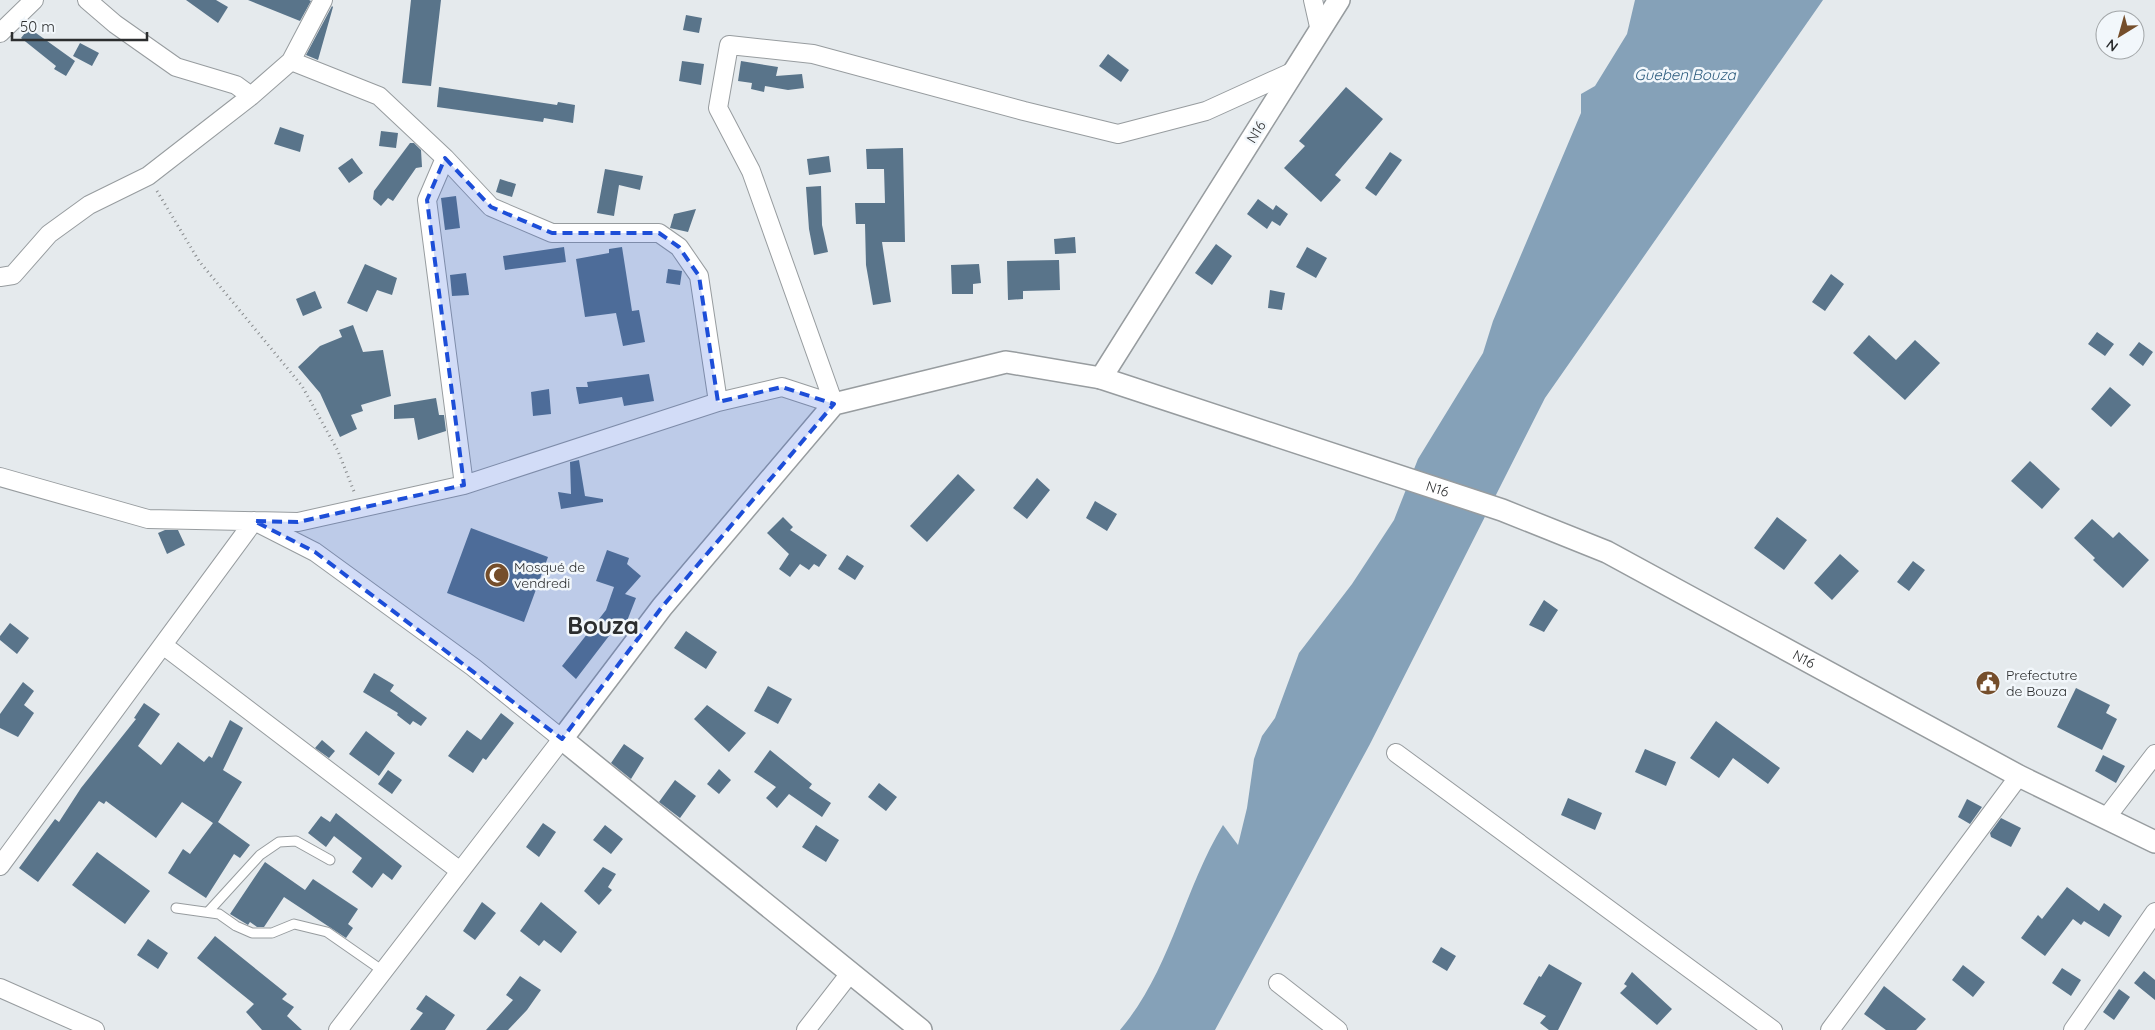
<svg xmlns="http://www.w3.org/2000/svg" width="2155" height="1030" viewBox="0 0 2155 1030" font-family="Quicksand,sans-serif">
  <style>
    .water { fill: #85a1b8 }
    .building { fill: #59748a }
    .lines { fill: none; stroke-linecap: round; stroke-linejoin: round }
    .service-casing { stroke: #979c9f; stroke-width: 11 }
    .minor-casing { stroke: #979c9f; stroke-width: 20 }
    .tertiary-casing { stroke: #979c9f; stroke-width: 24 }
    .path { stroke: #888b8d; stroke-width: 3; stroke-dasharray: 1 4; stroke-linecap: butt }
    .service { stroke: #fff; stroke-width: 9 }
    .minor { stroke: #fff; stroke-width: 18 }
    .tertiary { stroke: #fff; stroke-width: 21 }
    .marked { fill: #1d4ed8; fill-opacity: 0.2; stroke: #1d4ed8; stroke-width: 4; stroke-dasharray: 10 6; stroke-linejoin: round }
    .labels { text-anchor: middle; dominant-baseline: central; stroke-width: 5; stroke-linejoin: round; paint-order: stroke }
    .street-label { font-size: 14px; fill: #2c2e2f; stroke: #f2f7fb }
    .poi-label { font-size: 14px; fill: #2c2e2f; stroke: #f2f7fb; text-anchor: start }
    .water-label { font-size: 15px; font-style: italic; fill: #2d5c7e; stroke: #f2f7fb }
    .town-label { font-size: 24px; font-weight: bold; fill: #2c2e2f; stroke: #f2f7fb }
  </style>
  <rect width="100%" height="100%" fill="#e5eaed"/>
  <path class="water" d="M1635 0H1823L1545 398 1370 744 1215 1030H1120C1171 970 1183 891 1223 825L1238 845 1247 808 1254 759 1262 736 1275 718 1299 653 1352 584 1394 520 1418 459 1483 353 1493 321 1581 113V94L1595 86 1627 34Z"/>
  <path class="building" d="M186 0H216L228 7 218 23Z
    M248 0H309L311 1 300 21Z
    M411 0H441L431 86 402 83Z
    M332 6 333 7 318 60 306 55Z
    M686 15 702 18 699 33 683 30Z
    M29 28 75 61 66 76 54 69 56 66 21 38Z
    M80 43 99 53 92 66 73 56Z
    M1108 54 1129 70 1121 82 1099 66Z
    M682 61 704 64 701 85 679 81Z
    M741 61 778 67 776 76 802 74 804 88 788 90 765 86 764 92 751 89 752 83 738 81Z
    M439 87 557 105 558 102 575 105 573 123 544 118 543 122 437 107Z
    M1346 87 1383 119 1335 175 1341 180 1321 202 1284 168 1305 146 1299 141Z
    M280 127 304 135 300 152 274 144Z
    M381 131 398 133 396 148 379 146Z
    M410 143H414L421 150 422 167 416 168 393 201 388 198 381 206 373 199 374 191Z
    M903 148 905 242H882L891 302 873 305 866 265 865 224H856L855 203H885L884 169H867L866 149Z
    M1390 152 1402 160 1376 196 1365 188Z
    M829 156 831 172 809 175 807 159Z
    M352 158 363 173 349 183 338 168Z
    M605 169 643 176 640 190 619 185 614 216 597 213Z
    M500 179 516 184 512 197 496 192Z
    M821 186 822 225 828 252 814 255 809 229 806 187Z
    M456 196 460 228 445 230 441 198Z
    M1258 199 1273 210 1276 205 1288 214 1280 226 1272 221 1267 229 1247 214Z
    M696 209 688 232 670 228 674 214Z
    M1075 237 1076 253 1055 254 1054 239Z
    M1216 244 1232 256 1212 285 1195 273Z
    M564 247 566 262 505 270 503 256Z
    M622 247 632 311 639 310 645 342 623 346 616 313 585 317 576 259 609 253V249Z
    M1307 247 1327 258 1316 278 1296 267Z
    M1059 260 1060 290 1023 291V299L1008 300 1007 261Z
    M365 264 397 278 392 295 377 290 367 312 347 303Z
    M979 264 981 283 973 284V294H952L951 265Z
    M668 269 682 271 680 285 666 283Z
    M466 273 469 295 452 296 450 275Z
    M1831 274 1844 284 1825 311 1812 302Z
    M1270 290 1285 293 1282 310 1268 308Z
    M315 291 322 308 303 316 296 299Z
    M353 325 363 352 383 350 391 396 361 405 363 411 351 415 357 429 340 437 320 393 298 367 320 346 342 337 339 330Z
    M2097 332 2114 344 2105 356 2088 344Z
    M1869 335 1896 360 1915 340 1940 363 1905 400 1853 353Z
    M2139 342 2153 352 2143 366 2129 355Z
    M649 374 654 401 624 406 622 397 579 404 576 387H588L587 382Z
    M2110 387 2131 405 2111 427 2091 409Z
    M549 389 551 414 533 416 531 392Z
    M436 398 439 415H444L446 431 418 440 414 418 394 419V405Z
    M579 460 585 496 603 499V502L561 509 558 492 571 494 570 462Z
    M2030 461 2060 489 2042 509 2011 481Z
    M958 474 975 490 927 542 910 526Z
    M1037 478 1050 490 1027 519 1013 508Z
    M1095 501 1117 514 1107 531 1086 518Z
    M783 517 793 527 790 530 827 555 819 567 814 564 809 570 800 564 790 577 779 569 789 554 767 533Z
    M1777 517 1807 540 1784 570 1754 548Z
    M2092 519 2113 538 2119 532 2149 560 2123 588 2093 560 2095 558 2074 538Z
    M471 528 548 557 524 622 447 593Z
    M165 530H178L185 545 167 554 158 533Z
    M607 550 629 558 627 564 641 576 625 594 636 598 627 621 622 619 576 679 562 666 606 610 614 587 596 581Z
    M1840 554 1859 571 1832 600 1814 583Z
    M847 555 864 566 855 580 838 569Z
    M1913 561 1925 570 1909 591 1897 582Z
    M1544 600 1558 610 1544 632 1529 625Z
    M10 623 29 638 17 654 0 640V636Z
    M686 631 717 652 706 669 674 648Z
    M374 673 394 685 390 691 427 718 421 726 413 721 410 725 397 715 398 713 363 692Z
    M23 682 34 691 24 705 34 713 18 737 0 728V714Z
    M768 686 792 699 778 724 754 711Z
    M2076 688 2110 705 2106 713 2117 719 2102 750 2057 727Z
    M144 703 160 714 138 746 161 765 178 742 204 762 209 756 212 758 230 720 243 728 223 770 242 782 218 822 250 845 240 858 234 854 206 898 168 873 183 849 190 854 213 823 182 802 156 838 106 801 104 804 99 801 38 882 19 868 55 819 59 822 81 788 136 719 134 718Z
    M707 705 746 733 729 752 694 719Z
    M501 713 514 723 486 760 483 758 473 773 448 756 467 730 481 740Z
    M1716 721 1780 768 1768 784 1733 758 1719 778 1690 758Z
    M366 731 395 753 379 776 349 754Z
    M322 740 335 751 329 758 315 748Z
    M624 744 644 758 631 779 611 763Z
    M1645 749 1676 762 1666 786 1635 772Z
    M770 750 812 784 809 788 831 803 822 817 789 794 777 808 766 798 776 787 754 772Z
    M2103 755 2125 766 2116 783 2095 771Z
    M719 769 731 780 719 794 707 784Z
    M388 770 402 780 392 794 378 784Z
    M675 780 696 796 680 818 659 802Z
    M879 783 897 797 886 811 868 797Z
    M1568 798 1602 813 1595 830 1561 815Z
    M1967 799 1982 807 1970 824 1958 817Z
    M336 813 402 866 392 880 383 873 372 888 352 872 362 858 334 836 326 847 308 833 321 816 330 822Z
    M2001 818 2021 828 2011 847 1991 837 1990 833Z
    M543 823 556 832 539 857 526 847Z
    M605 825 623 839 611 854 593 840Z
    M816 825 839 840 826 862 802 847Z
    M97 852 150 891 125 924 72 885Z
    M265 862 305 890 313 879 358 909 348 924 353 928 346 938 284 897 264 927H257L250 922 248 925 230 914Z
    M603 867 616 874 608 887 612 890 599 905 584 891Z
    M2067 887 2099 911 2104 903 2122 916 2109 937 2084 921 2081 925 2073 919 2045 956 2021 938 2038 915 2042 919Z
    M482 902 496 913 475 940 463 931Z
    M541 902 577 932 561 953 544 940 539 946 520 931Z
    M215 936 287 994 282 999 294 1007 287 1016 302 1030H262L246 1012 254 1004 197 958Z
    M148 939 168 953 158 969 137 955Z
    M1441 947 1456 956 1447 971 1432 962Z
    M1549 964 1582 983 1558 1030H1549L1540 1023 1546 1016 1523 1004 1539 976 1541 977Z
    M1963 965 1985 982 1973 997 1952 980Z
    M2062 968 2081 980 2071 996 2052 983Z
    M2144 971 2155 980V1000L2134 983Z
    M1632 972 1672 1009 1657 1025 1620 993 1627 986 1624 984Z
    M520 976 541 990 527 1010 508 1030H486L513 1000 506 995Z
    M1884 986 1926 1019 1916 1030H1886L1864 1014Z
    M2119 989 2130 997 2114 1020 2103 1012Z
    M426 995 455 1015 445 1030H410L423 1013 416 1009Z"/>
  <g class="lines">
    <defs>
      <path id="service" d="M176 908 219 914 236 926 252 933H272L294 924 327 932 383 971
        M208 912 260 855 279 842 296 841 330 860"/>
      <path id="minor" d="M87 0 115 24 176 67 236 85 251 96
        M1313 0 1320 31
        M0 33 34 0
        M291 61 379 96 445 158 427 200 464 485
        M445 158 491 207 552 233H659L679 247 699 276 718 402
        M0 277 13 275 49 234 89 205 148 176 251 96 291 61 323 0
        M834 404 751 171 718 108 729 45 813 54 1024 111 1118 134 1206 111 1294 71
        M0 477 148 519 298 522 464 485 718 402 782 387 834 404
        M163 645 460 871
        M1396 753 1773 1030
        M2106 818 2155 754
        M0 866 254 521 315 552 473 667 562 739 338 1030
        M1278 983 1338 1030
        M0 988 95 1030
        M806 1030 851 972
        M1830 1030 2019 776
        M2073 1030 2155 912"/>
      <g id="tertiary">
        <path id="s1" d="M1339 0 1101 378 1502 510 1607 552 2019 776 2155 842"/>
        <path d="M921 1030 562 739 662 607 834 404 1006 362 1101 378"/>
      </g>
    </defs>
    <use href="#service" class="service-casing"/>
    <use href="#minor" class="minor-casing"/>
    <use href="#tertiary" class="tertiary-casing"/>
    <path class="path" d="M157 191 199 261 302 386 338 451 355 494"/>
    <use href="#service" class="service"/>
    <use href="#minor" class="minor"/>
    <use href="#tertiary" class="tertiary"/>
  </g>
  <path class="marked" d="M445 158 491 207 552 233H659L679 247 699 276 718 402 782 387 834 404 662 607 562 739 315 552 254 521 298 522 464 485 427 200Z"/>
  <defs>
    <symbol id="mosque-disc" viewBox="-11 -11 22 22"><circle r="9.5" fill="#754e2b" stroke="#f2f7fb"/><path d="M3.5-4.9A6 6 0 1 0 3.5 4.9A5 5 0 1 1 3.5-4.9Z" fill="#fff"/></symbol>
    <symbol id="civic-disc" viewBox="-11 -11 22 22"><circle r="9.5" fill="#754e2b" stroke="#f2f7fb"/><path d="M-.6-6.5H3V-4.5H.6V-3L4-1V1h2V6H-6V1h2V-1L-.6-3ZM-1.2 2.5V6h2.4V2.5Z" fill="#fff"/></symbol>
  </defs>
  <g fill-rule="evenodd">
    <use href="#mosque-disc" x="483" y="561" width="28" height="28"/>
    <use href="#civic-disc" x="1974" y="669" width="28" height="28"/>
  </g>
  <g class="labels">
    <g class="street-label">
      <text transform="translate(1256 132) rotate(-58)">N16</text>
      <text stroke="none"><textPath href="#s1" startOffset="801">N16</textPath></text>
      <text stroke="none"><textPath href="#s1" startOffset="1206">N16</textPath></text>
    </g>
    <g class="poi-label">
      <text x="514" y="567">Mosqué de<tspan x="514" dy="16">vendredi</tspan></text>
      <text x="2006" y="675">Prefectutre<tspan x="2006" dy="16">de Bouza</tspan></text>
    </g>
    <g class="water-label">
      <text x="1685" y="74">Gueben Bouza</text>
    </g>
    <g class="town-label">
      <text x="603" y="625">Bouza</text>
    </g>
  </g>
  <g transform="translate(2120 35) rotate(217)"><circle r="24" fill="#f2f7fb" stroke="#a3a7a9"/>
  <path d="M0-4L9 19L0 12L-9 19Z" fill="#754e2b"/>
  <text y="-8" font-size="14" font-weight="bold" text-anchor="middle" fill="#2c2e2f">N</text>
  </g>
  <path d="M12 32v8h135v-8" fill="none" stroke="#2c2e2f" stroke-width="2.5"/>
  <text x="20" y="32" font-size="15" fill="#2c2e2f" stroke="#f2f7fb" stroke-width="4" paint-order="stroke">50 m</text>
</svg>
